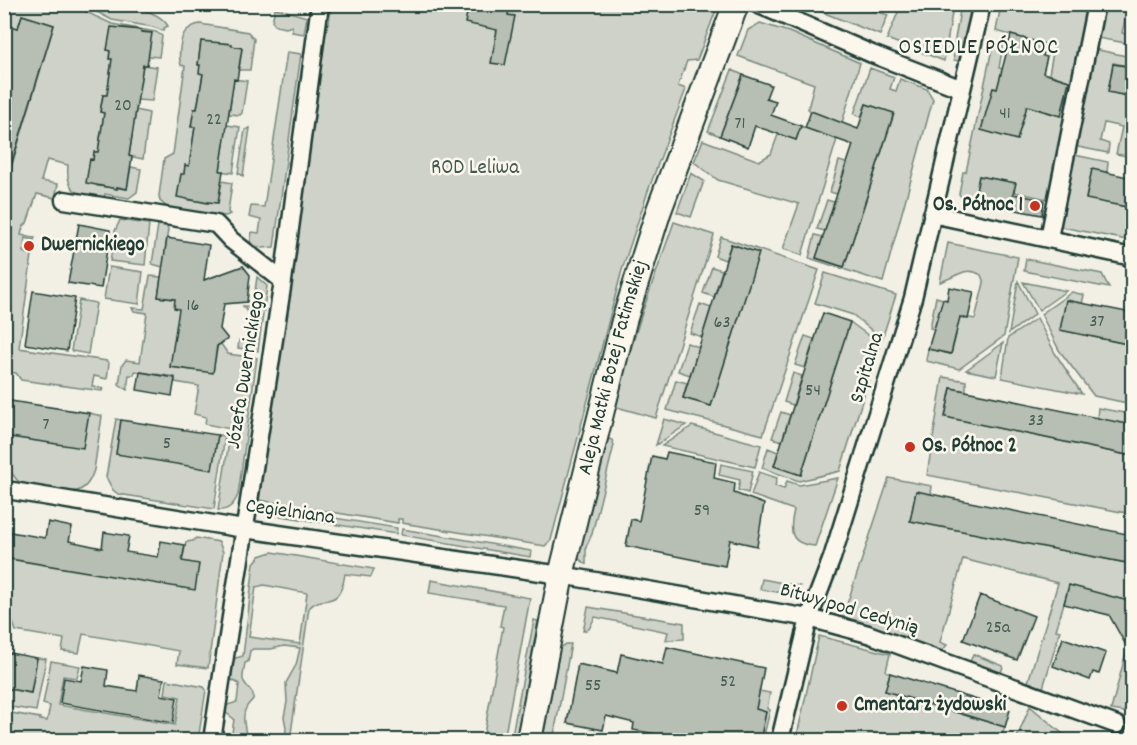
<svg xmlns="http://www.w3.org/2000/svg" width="1137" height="745" viewBox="0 0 1137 745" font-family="Dekko,sans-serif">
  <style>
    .green { fill: #cfd2c8; stroke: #77887e; stroke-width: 1.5; fill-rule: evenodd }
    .building { fill: #b7beb3; stroke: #1f3d34; stroke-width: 1.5 }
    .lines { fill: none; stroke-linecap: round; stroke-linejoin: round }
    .street-casing { stroke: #1f3d34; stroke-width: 21 }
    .secondary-casing { stroke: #1f3d34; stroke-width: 28 }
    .street { stroke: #fbf7ec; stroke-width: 16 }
    .secondary { stroke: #fbf7ec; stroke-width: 24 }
    .poi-dot { fill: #c8321e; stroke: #fbf7ec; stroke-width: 2 }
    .labels { text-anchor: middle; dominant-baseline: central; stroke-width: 5; stroke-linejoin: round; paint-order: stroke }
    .number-label { font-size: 18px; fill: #455d54 }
    .park-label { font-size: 21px; fill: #425b52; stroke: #fbf7ec }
    .poi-label { font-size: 21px; font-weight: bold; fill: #1f3d34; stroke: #fbf7ec; text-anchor: start }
    .street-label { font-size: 21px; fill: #1f3d34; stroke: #fbf7ec }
    .neighbourhood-label { font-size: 22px; letter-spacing: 1.5px; fill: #1f3d34; stroke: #fbf7ec }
  </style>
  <rect width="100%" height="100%" fill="#f2f0e5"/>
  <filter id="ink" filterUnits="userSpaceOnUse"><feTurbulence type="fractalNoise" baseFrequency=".0167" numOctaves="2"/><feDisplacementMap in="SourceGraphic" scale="12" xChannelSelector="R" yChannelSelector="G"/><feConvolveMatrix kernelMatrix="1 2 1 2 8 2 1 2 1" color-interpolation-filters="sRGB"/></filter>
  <g filter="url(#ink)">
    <path class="green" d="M5 5H90L86 12 112 24 156 32 162 36 159 57 148 56 151 33 122 27 107 50 110 51 109 59H112L107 95H103L100 112 104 113 98 152H94L93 160H90L97 186 127 189 131 167 141 169 137 192 129 198 105 194 104 199C81 195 65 195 68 165L47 160 41 181 58 184 55 198 37 194 27 223 23 227 21 235 35 238 34 240 25 238 23 252 32 255 19 348 107 361 109 363 107 379 94 376 92 386 104 389 102 391 21 380 16 373 6 372 4 367 5 188 54 25 22 15 18 28 5 25Z
      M95 5C116 4 157 7 168 26L164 28 163 31 153 27 112 20 91 9Z
      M331 5H718L697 60 687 61 678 86 686 89 648 191 622 270 551 540 545 546 402 523V519H398V523L259 500 326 26 329 23Z
      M804 5H856L888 15 880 35Z
      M901 5H944L953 7 944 61 887 39Z
      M961 5H974L963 58 958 61 954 60 953 50Z
      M1001 5H1089L1049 217 1045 216 1048 199 1014 192 1015 183 979 176 975 199 979 203 963 199 959 194 963 172H966L993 44 1003 46 999 68 1047 80 1039 110 1060 116 1067 96 1065 95 1069 81 1049 74 1054 47 996 31Z
      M1104 5H1132V16L1126 15 1122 33 1132 36V44L1097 38Z
      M275 8 307 17 304 34 292 32V26L286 28 276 26 272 21Z
      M760 23 789 32 860 63 802 255 783 249 799 204 718 180 694 162 703 140 759 161 771 154 779 132 796 140 801 126 825 135 811 111 808 109 814 84 738 56 748 30Z
      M200 24 248 32 254 39 250 70H239L242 48 232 46 231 44 201 42 198 64 200 65 203 74 197 109H194L191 126 195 127 189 166H185L184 174 188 200 218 203 222 181 232 183 228 212 230 214 226 216 168 208 160 201 159 196 164 159 173 154 185 66 181 65C178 57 180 37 186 31 190 27 195 25 200 24Z
      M1094 49 1131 57 1128 66 1113 63 1108 92 1132 97V157L1116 154 1122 127 1104 123 1100 141 1109 144 1108 153 1073 146Z
      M287 52 301 54 274 247 262 248 250 244 252 232 259 233 261 220 249 217 251 206 264 207Z
      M143 65 157 67 152 101 137 100Z
      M870 68 894 77 890 89 896 91 900 79 927 89 933 99 883 282 809 258 815 235 823 237 816 258 844 267 894 114 866 104 861 117 854 114Z
      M732 70 743 75 720 136 708 131Z
      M234 79 247 81 242 113 240 115 229 114Z
      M136 110 149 113 143 159 129 156Z
      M227 125 240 127 233 173 220 171Z
      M250 128 243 176 238 173 245 130Z
      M1070 154 1108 162 1107 172 1092 170 1086 198 1132 208V241L1057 226Z
      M839 161 846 163 837 194 830 192Z
      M691 173 704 181 691 217 677 212Z
      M827 200 834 202 825 231 817 229Z
      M120 220 149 224 145 265 110 261 115 231Z
      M674 222 714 235 656 418 613 406 642 313Z
      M158 225 166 226 168 229 163 267 152 264Z
      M721 237 819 270 763 435 667 410 676 380 687 383 683 398 711 406 758 253 731 244 725 260 715 256Z
      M948 243 1018 257 1004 336 959 369 926 361 928 349 951 354 956 335 930 328 936 297 943 299 939 315 948 314 975 319 984 283 981 275C966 265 955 278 940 282Z
      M1026 259 1102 274 1109 288 1024 271Z
      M109 267 143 272 139 304 104 299Z
      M712 267 722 270 714 297 703 293Z
      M825 273 896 295 882 339 853 315 815 303Z
      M150 276 161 277 158 297 175 299 179 309 184 369 213 372 218 344H221L228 354 257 358 238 495C234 504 229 511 218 510L231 429 205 424 206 417 194 414 199 386 175 382V377L135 371 134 375H129L127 390 119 384 122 365 126 360 140 362 147 313 134 311 132 308 144 309Z
      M257 277 267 286 258 351 238 348 239 340 253 341 257 314 247 312 243 306H253Z
      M1018 281 1035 314 1009 333Z
      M1023 282 1066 291 1039 310Z
      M1072 292 1084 295 1082 304 1060 330 1132 345V404L1094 396 1059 350 1041 314Z
      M79 300 96 303 88 354 71 351Z
      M700 304 711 308 702 337 690 333Z
      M1037 318 1055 353 1082 394 1002 378 1008 338Z
      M850 322 880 344 840 471 799 481 762 468 768 448 778 452 774 466 801 475Z
      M805 336 814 339 805 368 795 365Z
      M687 343 699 347 690 375 678 371Z
      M1003 343 996 376 966 370Z
      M793 373 802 376 793 405 784 402Z
      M943 377 966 381V391L951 388 945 417 1132 456V514L927 475Z
      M1098 408 1125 413V424L1097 418Z
      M781 412 790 415 782 441 772 438Z
      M89 413 102 416 94 470C91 479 87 488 77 491 69 493 23 485 17 480 13 475 10 470 5 466L4 436Z
      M116 419 121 420 116 454 218 435 225 436 214 509 118 494 113 490 106 477Z
      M664 419 686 425 656 445Z
      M692 426 761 445 755 467 662 446Z
      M609 439 612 440 614 445 592 534 586 547V564L578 558 577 551 605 441Z
      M721 464 753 471 748 493 738 490 740 480 719 475Z
      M759 472 777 478 775 486 784 489 787 481 799 485 838 478 815 546C789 544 789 531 794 510L751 495Z
      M889 478 932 486 931 494 916 492 910 521 1132 564V602L1069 586 1056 630 1060 631 1043 688 1028 682 1058 583 963 559 940 642 947 645 941 652 850 621 844 613Z
      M260 506 397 528 396 534 268 514 263 512Z
      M402 529 531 551 530 557 401 535Z
      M196 538 219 542 223 552 208 668 177 664 179 651 83 634 79 653 62 651 64 639 16 631 10 614 5 613 4 558 182 561 186 542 193 541Z
      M272 552 374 569 371 577 345 574C339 613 323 592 309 608L290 740H285L286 727 284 717 287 702 286 683 296 665 300 648 284 646 271 649H253L250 651 248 662 245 663C241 687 242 677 253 694V699C251 702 248 704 246 708 241 717 246 731 247 740H231L234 719 225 712V706L237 702 239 684 229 678 232 659 243 656 254 563 260 556ZM264 585 307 593 300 644 249 637 256 587Z
      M762 579 799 586 782 593 760 589Z
      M431 580 530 598 504 740H483L503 627 500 626 504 605 429 593Z
      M588 607 684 623V639L666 640 668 632 595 617 589 629 583 631Z
      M534 620 538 621 516 740H511Z
      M819 636 890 654 886 671 890 673 885 691 1005 727 1000 740H932L900 734 899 740H796Z
      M1130 637 1132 638C1132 661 1137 693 1124 712L1111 710Z
      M566 644H571L553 740H547L543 737 560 648Z
      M973 654 1003 666 1001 673 970 662Z
      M37 658 46 659 36 711 5 706 4 688 31 693Z
      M51 661 80 666 77 678 63 676 58 705 175 725 180 697 165 694 167 680 204 687 206 690 198 740H5V712L40 718V720L47 721 50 706 43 704Z
      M759 691 770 693 767 709 770 710 763 740H760L766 712 732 704Z
      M1030 706 1063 734 1077 740H1016Z"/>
    <path class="building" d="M469 4H510L508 15 515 16 505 65 491 63 497 30 465 23Z
      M22 15 54 25 8 175 4 174V91L8 79 4 78V25L18 28Z
      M111 27 141 30V32L152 33 147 65H143L136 110 129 156 132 157 127 189 117 187V189L86 183 90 159 93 160 94 152H98L104 113 100 112 103 95H107L112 59H109L110 51 107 50Z
      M1011 35 1045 44 1043 56 1047 57 1043 73 1069 81 1061 116 1027 106 1017 140 981 130 993 88 997 89Z
      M201 41 232 44V46L242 48 237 80 234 79 220 171H223L218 203 208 202V203L177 197 181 174H184L185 165 189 166 195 127H191L194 109H197L203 74 199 73 200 65H198Z
      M1113 64 1132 67V97L1108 92Z
      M743 75 771 85 766 98 776 101 771 115 801 126 796 140 755 126 748 147 720 136Z
      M866 104 894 113 844 267 816 258 853 145 805 128 811 111 858 129Z
      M1092 169 1132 178V208L1086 199Z
      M979 176 1016 183 1013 194 1044 200 1042 215 974 202Z
      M79 224 110 230 101 288 68 283Z
      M167 238 209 245 204 280 243 266 250 275 247 302 224 304 220 329 228 339 217 346 213 373 170 367 179 309 174 308 175 299 158 297Z
      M731 244 759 253 711 406 683 398Z
      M949 287 974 292 968 319 960 317 951 354 928 349 943 299 947 300Z
      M33 291 75 298 67 351 25 344Z
      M1066 300 1132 313V345L1060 330Z
      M823 313 850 322 801 475 774 466Z
      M140 372 175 378 172 396 137 390Z
      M951 388 1132 425V456L945 417Z
      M4 400 89 413 83 448 4 436Z
      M121 420 218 435 212 470 116 454Z
      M667 452 716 462 714 478 735 483 734 493 764 504 757 546 730 540 725 566 626 546 631 519 639 521 652 456 665 459Z
      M916 491 1132 535V564L910 521Z
      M48 522 72 527 69 541 102 548 104 532 129 536 126 552 158 557 161 541 185 545 182 561 199 564 195 590 4 558V531L45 538Z
      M1069 585 1132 602V656L1109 615 1064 604Z
      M980 595 1034 616 1017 660 963 640Z
      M1063 638 1106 653 1099 674 1093 672 1090 680 1053 666Z
      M667 647 764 668 756 709 766 712 760 741H661V735L633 730 634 723 606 716 603 730 567 723 578 664 617 673 621 654 663 664Z
      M4 652 37 658 31 693 4 688Z
      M84 666 108 670 106 686 137 691 139 675 164 679 161 695 177 698 173 723 60 703 64 678 81 681Z
      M890 673 1010 710 1005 727 885 691Z"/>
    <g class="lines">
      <defs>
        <path id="street" d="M757 4 872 54 962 89
          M64 200 216 224 231 240 283 281
          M932 214 1132 257
          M1049 238 1096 4
          M13 491 244 529 561 575 809 618 868 634 1117 725
          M212 740 283 281 320 4
          M780 740 809 618 832 558 913 298 982 4"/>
        <g id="secondary">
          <path id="s1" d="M529 740 561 575 624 321 659 210 736 4"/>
        </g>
      </defs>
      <use href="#street" class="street-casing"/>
      <use href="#secondary" class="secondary-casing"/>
      <use href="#street" class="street"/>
      <use href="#secondary" class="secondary"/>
    </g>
  </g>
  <g class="poi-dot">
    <circle cx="1035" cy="206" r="6"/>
    <circle cx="29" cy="246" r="6"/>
    <circle cx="910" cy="447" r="6"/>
    <circle cx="842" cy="706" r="6"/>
  </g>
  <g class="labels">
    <g class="number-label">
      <text x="123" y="106">20</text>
      <text x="1005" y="114">41</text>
      <text x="214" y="120">22</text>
      <text x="740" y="124">71</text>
      <text x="193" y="306">16</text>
      <text x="1097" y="322">37</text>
      <text x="722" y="323">63</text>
      <text x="813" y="391">54</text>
      <text x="1036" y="421">33</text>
      <text x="46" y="425">7</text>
      <text x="167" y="444">5</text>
      <text x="702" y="511">59</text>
      <text x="998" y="628">25a</text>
      <text x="728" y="682">52</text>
      <text x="593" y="686">55</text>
    </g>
    <g class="park-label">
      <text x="475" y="169">ROD Leliwa</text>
    </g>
    <g class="poi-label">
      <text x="1023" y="206" text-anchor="end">Os. Północ 1</text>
      <text x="41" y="246">Dwernickiego</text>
      <text x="922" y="447">Os. Północ 2</text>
      <text x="854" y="706">Cmentarz żydowski</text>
    </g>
    <g class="street-label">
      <text stroke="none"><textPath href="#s1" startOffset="382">Aleja Matki Bożej Fatimskiej</textPath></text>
      <text transform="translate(868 368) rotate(-73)">Szpitalna</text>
      <text transform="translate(247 370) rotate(-81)">Józefa Dwernickiego</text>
      <text transform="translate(290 513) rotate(8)">Cegielniana</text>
      <text transform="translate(849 610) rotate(16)">Bitwy pod Cedynią</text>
    </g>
    <g class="neighbourhood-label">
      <text x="979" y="48">OSIEDLE PÓŁNOC</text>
    </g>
  </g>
  <rect width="1137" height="745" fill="none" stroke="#fbf7ec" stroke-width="24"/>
  <rect x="12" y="12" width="1113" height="721" fill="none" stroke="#1f3d34" stroke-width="2" filter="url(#ink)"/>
</svg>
